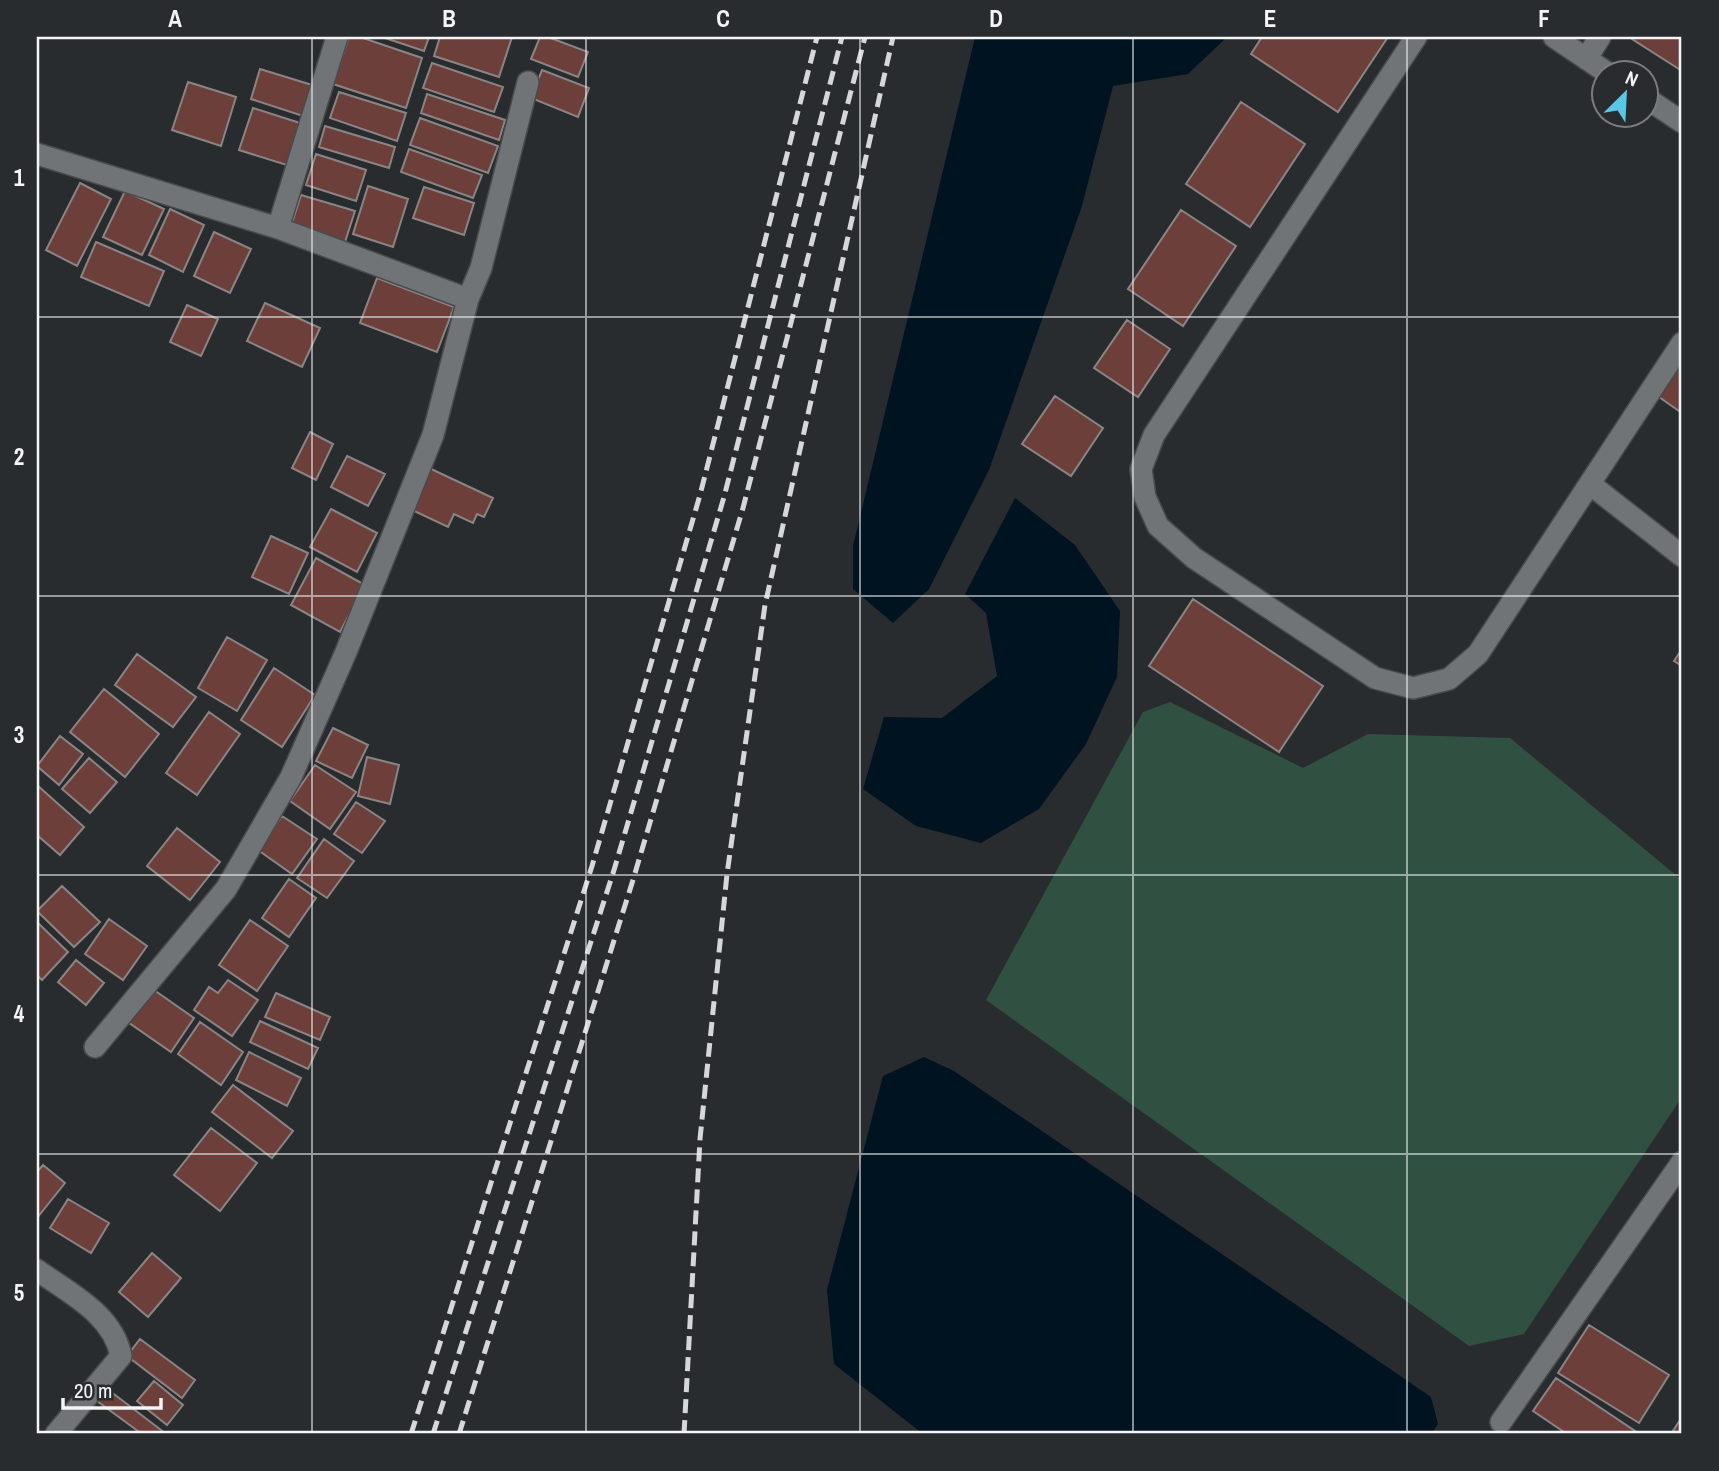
<svg xmlns="http://www.w3.org/2000/svg" width="1719" height="1471" viewBox="0 0 1719 1471" font-family="'Archivo Narrow',sans-serif">
  <style>
    .green { fill: #305041 }
    .water { fill: #001320 }
    .building { fill: #6d3f3a; stroke: #8a8584; stroke-width: 2 }
    .lines { fill: none; stroke-linecap: round; stroke-linejoin: round }
    .minor-casing { stroke: #484b4c; stroke-width: 24 }
    .minor { stroke: #707476; stroke-width: 21 }
    .rail { stroke: #d5d7d8; stroke-width: 5; stroke-dasharray: 14 7; stroke-linecap: butt }
    .grid { fill: none; stroke: #f3f5f6; stroke-width: 2; stroke-opacity: 0.55 }
    .neatline { fill: none; stroke: #f3f5f6; stroke-width: 2.5 }
    .grid-label { font-size: 23px; text-anchor: middle; font-weight: bold; fill: #f3f5f6 }
  </style>
  <rect width="100%" height="100%" fill="#292c2e"/>
  <path class="green" d="M1170 702 1303 768 1368 734 1510 738 1682 880V1097L1524 1334 1469 1346 986 1000 1143 712Z"/>
  <path class="water" d="M975 37H1227L1188 74 1113 86 1082 206 989 470 929 589 893 623 853 589V546Z
    M1015 498 1075 545 1120 611 1117 677 1086 744 1039 809 981 843 916 826 863 789 884 717 942 718 997 676 986 613 965 594Z
    M924 1057 954 1071 1431 1397 1438 1424 1431 1434H923L834 1364 827 1290 883 1076Z"/>
  <path class="building" d="M349 37H360L422 58 406 108 333 84Z
    M382 37H429L424 51Z
    M440 37H512L499 77 434 56Z
    M540 37H548L588 52 578 77 531 59Z
    M1262 37H1388L1338 112 1251 54Z
    M1634 37H1682V71L1632 39Z
    M432 63 503 87 494 112 423 88Z
    M260 69 312 85 303 116 251 99Z
    M542 70 589 88 578 117 531 98Z
    M188 82 236 97 221 146 172 130Z
    M339 92 406 113 397 141 330 118Z
    M427 94 505 120 499 140 421 113Z
    M1241 102 1305 144 1250 227 1186 184Z
    M253 108 303 124 290 166 239 150Z
    M420 118 498 146 488 173 410 145Z
    M325 126 395 147 389 168 319 147Z
    M409 149 482 175 473 198 401 172Z
    M316 154 366 170 356 201 306 185Z
    M80 183 111 199 77 266 46 250Z
    M368 186 408 199 393 247 353 234Z
    M424 187 474 203 464 235 413 218Z
    M125 191 164 209 142 255 103 237Z
    M301 195 355 211 345 242 291 226Z
    M170 209 204 225 183 272 149 255Z
    M1181 210 1236 246 1183 326 1128 289Z
    M214 232 251 249 230 293 194 276Z
    M96 242 164 271 149 306 81 277Z
    M377 278 454 307 437 352 360 323Z
    M265 303 320 328 302 367 247 341Z
    M187 305 218 319 201 356 170 342Z
    M1127 320 1170 349 1138 397 1094 368Z
    M1682 362V413L1659 397Z
    M1055 396 1103 428 1071 476 1022 444Z
    M310 432 333 444 316 480 292 468Z
    M347 456 385 474 368 506 331 487Z
    M429 468 493 498 484 517 477 514 473 523 454 514 448 527 410 509Z
    M331 509 377 533 357 572 310 547Z
    M271 536 308 553 289 594 252 577Z
    M316 558 365 585 340 632 291 605Z
    M1193 599 1323 686 1279 752 1149 666Z
    M227 637 267 660 237 711 198 688Z
    M1682 649V666L1674 661Z
    M137 654 196 697 173 727 115 685Z
    M274 668 315 695 282 747 241 720Z
    M104 689 159 734 125 777 70 732Z
    M209 712 240 734 197 795 166 773Z
    M333 728 368 745 352 778 316 761Z
    M60 736 83 754 59 785 37 766Z
    M367 757 399 765 390 804 358 796Z
    M89 758 117 782 90 813 62 789Z
    M315 765 356 792 330 829 290 801Z
    M37 785 84 827 60 855 37 835Z
    M356 802 385 821 362 853 334 834Z
    M282 816 317 839 292 874 258 850Z
    M177 828 220 862 190 900 147 866Z
    M324 839 354 861 327 898 297 878Z
    M289 879 316 898 289 937 262 918Z
    M62 886 100 922 74 947 37 911Z
    M109 919 147 946 123 980 85 954Z
    M250 920 288 946 257 991 219 965Z
    M37 922 68 952 42 980 37 975Z
    M76 960 104 983 86 1005 58 982Z
    M228 980 258 1000 232 1036 194 1010 209 987 218 993Z
    M154 990 194 1018 171 1052 125 1020Z
    M276 993 330 1017 320 1040 265 1017Z
    M260 1021 318 1048 308 1069 250 1042Z
    M200 1022 243 1052 221 1085 178 1054Z
    M249 1052 301 1078 287 1106 236 1080Z
    M233 1085 293 1131 272 1158 212 1112Z
    M211 1128 257 1163 220 1211 174 1175Z
    M43 1165 65 1183 37 1218V1172Z
    M68 1199 109 1223 91 1253 50 1228Z
    M152 1253 181 1278 148 1317 119 1292Z
    M1589 1325 1669 1375 1639 1423 1558 1373Z
    M140 1339 195 1380 182 1398 127 1356Z
    M1556 1378 1635 1431 1632 1434H1567L1533 1411Z
    M154 1381 183 1405 167 1425 137 1401Z
    M106 1388 165 1433 164 1434H142L97 1401Z
    M1682 1417V1434H1678L1673 1431Z"/>
  <g class="lines">
    <defs>
      <path id="minor" d="M1416 37 1154 435 1141 469 1145 497 1158 526 1194 558 1375 678 1413 688 1449 679 1478 654 1682 343
        M1554 37 1609 74
        M1586 59 1600 37
        M1646 98 1682 122
        M37 154 278 228 468 299 433 435 346 652 291 777 226 889 95 1047
        M278 228 337 37
        M468 299 481 268 528 82
        M1590 484 1682 556
        M37 1270C69 1293 113 1314 121 1356L56 1434
        M1501 1422 1682 1162"/>
    </defs>
    <use href="#minor" class="minor-casing"/>
    <use href="#minor" class="minor"/>
    <path class="rail" d="M411 1434 592 866 700 495 817 37
      M433 1434 614 870 724 497 842 37
      M459 1434 633 880 743 508 865 37
      M684 1434 700 1139 727 874 765 605 893 37"/>
  </g>
  <path class="grid" d="M312 37V1434M586 37V1434M860 37V1434M1133 37V1434M1407 37V1434M37 317H1682M37 596H1682M37 875H1682M37 1154H1682"/>
  <rect width="1719" height="1471" fill="none" stroke="#292c2e" stroke-width="77"/>
  <g transform="translate(1625 94) rotate(24)"><circle r="33" fill="#292c2e" stroke="#7a7c7e" stroke-width="2"/>
  <path d="M0-5L12 26L0 18L-12 26Z" fill="#5ac8e5"/>
  <text y="-10" font-size="19" font-weight="bold" text-anchor="middle" fill="#f3f5f6">N</text>
  </g>
  <path d="M63 1398v10h98v-10" fill="none" stroke="#f3f5f6" stroke-width="3.5"/>
  <text x="74" y="1398" font-size="21" fill="#f3f5f6" stroke="#292c2e" stroke-width="5" paint-order="stroke">20 m</text>
  <rect x="38" y="38" width="1642" height="1394" class="neatline"/>
  <g class="grid-label">
    <text x="175" y="27">A</text>
    <text x="449" y="27">B</text>
    <text x="723" y="27">C</text>
    <text x="996" y="27">D</text>
    <text x="1270" y="27">E</text>
    <text x="1544" y="27">F</text>
    <text x="19" y="186">1</text>
    <text x="19" y="465">2</text>
    <text x="19" y="743">3</text>
    <text x="19" y="1022">4</text>
    <text x="19" y="1301">5</text>
  </g>
</svg>
